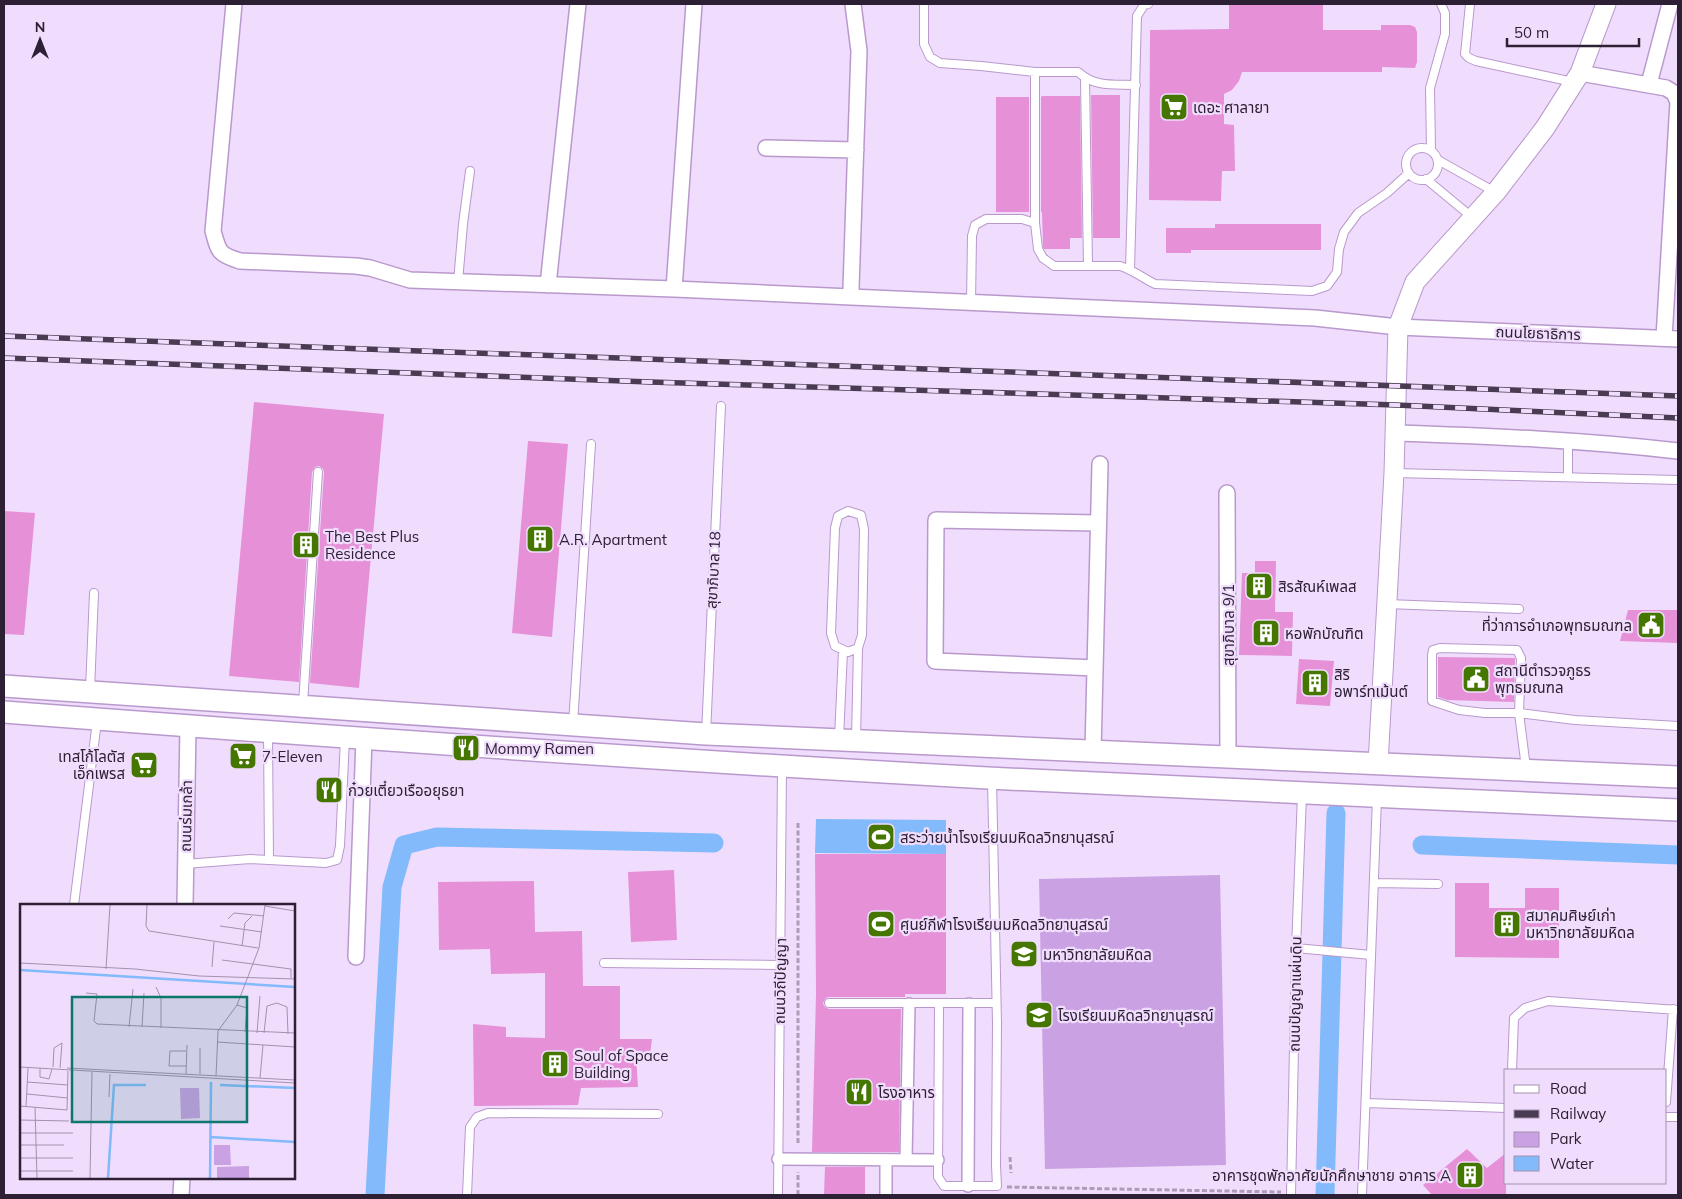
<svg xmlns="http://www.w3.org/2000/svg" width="1682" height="1199" viewBox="0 0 1682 1199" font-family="Mulish,'Noto Sans Thai',sans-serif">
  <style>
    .green { fill: #caa1e3 }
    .water { fill: #82bafb }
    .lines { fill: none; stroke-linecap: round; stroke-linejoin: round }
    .canal { stroke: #82bafb; stroke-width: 19 }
    .building { fill: #e690d8 }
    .service-casing { stroke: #b999cc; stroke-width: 10 }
    .pedestrian-casing { stroke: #b999cc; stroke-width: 14 }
    .minor-casing { stroke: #b999cc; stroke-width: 18 }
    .tertiary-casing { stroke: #b999cc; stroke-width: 21 }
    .secondary-casing { stroke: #b999cc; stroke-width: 24 }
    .path { stroke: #ad9cb8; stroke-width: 3; stroke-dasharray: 5 2.5; stroke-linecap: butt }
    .service { stroke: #fff; stroke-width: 8 }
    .pedestrian { stroke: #fff; stroke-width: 11 }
    .minor { stroke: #fff; stroke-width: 15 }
    .tertiary { stroke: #fff; stroke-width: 19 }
    .secondary { stroke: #fff; stroke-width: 21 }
    .rail-casing { stroke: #493b51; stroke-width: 5.5 }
    .rail { stroke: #f0ddfd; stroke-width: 4; stroke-dasharray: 11; stroke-linecap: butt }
    .labels { text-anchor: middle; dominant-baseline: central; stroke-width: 4.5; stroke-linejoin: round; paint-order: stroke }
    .poi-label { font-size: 15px; fill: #2d2034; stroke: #f0ddfd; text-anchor: start }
    .street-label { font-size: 15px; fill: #2d2034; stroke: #f0ddfd }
    .inset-river { fill: none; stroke: #82bafb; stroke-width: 2.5 }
    .inset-road { fill: none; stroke: #a291ad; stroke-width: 1 }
    .view { fill: #0f766e; fill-opacity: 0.15; stroke: #0f766e; stroke-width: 2.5 }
    .inset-edge { fill: none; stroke: #2d2034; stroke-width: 2.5 }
  </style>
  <rect width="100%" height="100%" fill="#f0ddfd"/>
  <path class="green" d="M1220 875 1226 1165 1045 1169 1039 879Z"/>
  <path class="water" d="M816 819 946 820V854L815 853Z"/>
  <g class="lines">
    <path class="canal" d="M1422 845 1678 855
      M375 1195 392 887 404 845 437 837 714 843
      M1325 1195 1336 813"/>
  </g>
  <path class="building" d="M1229 4H1323V30H1381V25H1410L1415 27 1417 32V62L1415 68 1382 67V72H1242L1239 81 1232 90 1224 94V124L1234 125 1235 171H1222L1221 201 1149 200 1150 30 1229 29Z
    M1091 95H1120V238H1093Z
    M1042 96H1080L1082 238H1070V249H1044L1043 247 1042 212H1041V97Z
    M996 97H1029V212H996Z
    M1215 224H1321V250H1191V253H1166V228H1215Z
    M254 402 384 414 359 688 310 683 324 472 323 469 319 466 315 467 312 472 299 682 229 676Z
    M528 441 568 444 552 637 512 633Z
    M4 511 35 513 24 635 4 634Z
    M1255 561H1276L1275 612H1293L1292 656 1239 655 1242 573H1255Z
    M1628 610H1678V643L1620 641Z
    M1438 657 1515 658 1514 702 1447 700 1438 697Z
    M1299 659 1334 661 1330 706 1296 704Z
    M815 854H946V994H905V997H829L826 998 823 1003 824 1006 829 1009H901L899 1152H812L816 994Z
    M674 870 677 940 631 942 628 872Z
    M534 881 535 932 582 931 583 986H620V1039H652L650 1055H636L638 1087 581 1088 578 1105 474 1106 473 1024 506 1027V1037L545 1038V973L491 974 490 949 439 950 438 882Z
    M1455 883H1489V908H1525V888H1559V958L1455 957Z
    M1467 1149 1487 1168 1506 1153V1195H1432L1423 1185Z
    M825 1167H865V1195H824Z"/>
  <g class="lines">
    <defs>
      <path id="service" d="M924 4V44L930 57 940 63 981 66 1035 72H1078C1096 88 1114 84 1136 85
        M1470 4 1465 54 1469 58 1476 61 1573 82
        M1035 72V223
        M1085 79 1088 266
        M1406 164a16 16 0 1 1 32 0a16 16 0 1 1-32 0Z
        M1431 150 1430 88 1445 34V13L1441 4
        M1438 160 1495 192
        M1426 179 1473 218
        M1130 269 1137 16 1144 5 1148 4
        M458 282 463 224 470 171
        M971 303 972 236 975 225 986 219H1022L1035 223 1038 249 1043 258 1054 266H1120C1133 270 1143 278 1155 284L1312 291 1327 286 1337 272 1339 249 1344 232 1358 213 1387 193 1409 173
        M1568 441V477
        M1395 473 1678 480
        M848 511 861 515 864 529 862 635 858 648 848 652 835 646 831 633 835 528 838 516Z
        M1387 604 1519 609
        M1440 648 1517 650 1521 658 1519 713H1485L1459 710 1432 701V655L1433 650Z
        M90 690 94 593
        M303 704 318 472
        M573 724 591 444
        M706 734 721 406
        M839 738 843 651
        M856 739 858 648
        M1526 768 1519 713 1575 720 1678 726
        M269 860 326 863 337 860 340 846 345 738
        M185 864 250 859 269 860 268 734
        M1374 883 1438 884
        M74 905 97 721
        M1296 948 1371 955
        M604 963 780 965
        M829 1003H996
        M939 1004 938 1177 944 1186H997L996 1165 997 1023 992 780
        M1512 1070 1514 1018 1525 1008 1548 1001 1678 1010
        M1666 1102 1673 1009
        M1367 1103 1506 1108
        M1666 1117H1678
        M467 1195 470 1127 477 1117 488 1113 658 1114
        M778 1195 782 768
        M1291 1195 1296 948 1302 795
        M1362 1195 1377 798"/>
      <path id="pedestrian" d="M778 1159 938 1160
        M906 1160 909 1004
        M968 1186 969 1004
        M886 1195V1160"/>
      <path id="minor" d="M234 4 213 231C219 252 218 254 240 261L356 266 370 268 410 280 674 289 1315 318 1398 327 1678 339
        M1580 73 1666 88 1674 93 1678 102 1664 338
        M1649 84 1670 4
        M766 148 856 150
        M548 285 578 4
        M674 289 694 4
        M852 297 851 288 859 51 853 4
        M1394 433C1489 436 1584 440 1678 451
        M1227 493 1228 757
        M1095 668 935 661 936 520 1098 523
        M1093 752 1100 464
        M185 905 188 726
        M356 957 364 739
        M181 1195 182 1178"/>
      <path id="tertiary" d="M1378 764 1394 473 1398 327 1415 282 1496 192 1545 128 1580 73 1606 4"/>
      <path id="secondary" d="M4 686 706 734 1678 777
        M4 712C332 737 659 760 988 778 1218 790 1448 799 1678 810"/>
    </defs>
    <use href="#service" class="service-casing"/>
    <use href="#pedestrian" class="pedestrian-casing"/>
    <use href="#minor" class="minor-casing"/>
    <use href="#tertiary" class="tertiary-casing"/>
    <use href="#secondary" class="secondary-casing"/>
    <path class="path" d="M798 823V1145
      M1010 1157 1011 1173
      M1007 1187 1281 1192
      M798 1195V1172"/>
    <use href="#service" class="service"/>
    <use href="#pedestrian" class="pedestrian"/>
    <use href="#minor" class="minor"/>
    <use href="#tertiary" class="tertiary"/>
    <use href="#secondary" class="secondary"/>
    <defs>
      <path id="rail" d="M4 336 1678 396
        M4 358 650 382 1396 405 1678 418"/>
    </defs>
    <use href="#rail" class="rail-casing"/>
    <use href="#rail" class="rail"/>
  </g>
  <defs>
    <symbol id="supermarket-square" viewBox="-11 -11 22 22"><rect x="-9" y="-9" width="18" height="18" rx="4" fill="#457700" stroke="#f0ddfd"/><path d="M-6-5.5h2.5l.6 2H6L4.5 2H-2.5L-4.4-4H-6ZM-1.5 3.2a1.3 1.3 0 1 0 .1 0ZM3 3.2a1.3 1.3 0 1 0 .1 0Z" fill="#fff"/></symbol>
    <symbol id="building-square" viewBox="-11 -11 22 22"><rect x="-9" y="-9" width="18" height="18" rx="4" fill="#457700" stroke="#f0ddfd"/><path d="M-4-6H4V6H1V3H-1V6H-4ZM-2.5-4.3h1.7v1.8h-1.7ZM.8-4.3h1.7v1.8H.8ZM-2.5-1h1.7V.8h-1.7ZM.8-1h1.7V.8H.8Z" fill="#fff"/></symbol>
    <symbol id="civic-square" viewBox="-11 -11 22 22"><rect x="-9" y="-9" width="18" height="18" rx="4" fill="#457700" stroke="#f0ddfd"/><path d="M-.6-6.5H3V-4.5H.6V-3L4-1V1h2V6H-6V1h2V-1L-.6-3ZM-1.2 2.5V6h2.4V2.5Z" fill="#fff"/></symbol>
    <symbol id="restaurant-square" viewBox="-11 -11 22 22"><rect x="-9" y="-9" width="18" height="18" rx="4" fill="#457700" stroke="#f0ddfd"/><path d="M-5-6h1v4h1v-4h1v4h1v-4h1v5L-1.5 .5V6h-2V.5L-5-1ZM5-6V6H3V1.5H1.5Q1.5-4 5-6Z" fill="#fff"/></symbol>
    <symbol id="stadium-square" viewBox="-11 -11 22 22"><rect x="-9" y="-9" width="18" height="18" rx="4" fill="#457700" stroke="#f0ddfd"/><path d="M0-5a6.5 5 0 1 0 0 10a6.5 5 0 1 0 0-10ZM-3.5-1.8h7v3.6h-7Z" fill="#fff"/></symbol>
    <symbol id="university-square" viewBox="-11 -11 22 22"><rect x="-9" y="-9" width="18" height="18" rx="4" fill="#457700" stroke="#f0ddfd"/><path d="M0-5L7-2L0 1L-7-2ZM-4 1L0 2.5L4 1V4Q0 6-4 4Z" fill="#fff"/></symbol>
    <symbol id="school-square" viewBox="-11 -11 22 22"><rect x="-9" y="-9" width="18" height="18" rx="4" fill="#457700" stroke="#f0ddfd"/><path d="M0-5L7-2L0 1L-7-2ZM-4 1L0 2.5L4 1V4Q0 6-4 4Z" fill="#fff"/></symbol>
  </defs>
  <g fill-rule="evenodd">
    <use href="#supermarket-square" x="1158" y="91" width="32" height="32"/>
    <use href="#building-square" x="524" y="523" width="32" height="32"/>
    <use href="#building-square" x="290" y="529" width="32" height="32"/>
    <use href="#building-square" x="1243" y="570" width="32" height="32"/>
    <use href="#civic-square" x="1635" y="609" width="32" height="32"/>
    <use href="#building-square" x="1250" y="617" width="32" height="32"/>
    <use href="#civic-square" x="1460" y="663" width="32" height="32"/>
    <use href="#building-square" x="1299" y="667" width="32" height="32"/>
    <use href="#restaurant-square" x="450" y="732" width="32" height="32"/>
    <use href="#supermarket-square" x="227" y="740" width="32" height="32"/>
    <use href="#supermarket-square" x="128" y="749" width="32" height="32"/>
    <use href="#restaurant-square" x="313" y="774" width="32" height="32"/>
    <use href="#stadium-square" x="865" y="821" width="32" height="32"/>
    <use href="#stadium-square" x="865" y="908" width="32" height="32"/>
    <use href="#building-square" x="1491" y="908" width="32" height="32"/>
    <use href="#university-square" x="1008" y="938" width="32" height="32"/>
    <use href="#school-square" x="1023" y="999" width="32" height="32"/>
    <use href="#building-square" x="539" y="1048" width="32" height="32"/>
    <use href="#restaurant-square" x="843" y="1076" width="32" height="32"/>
    <use href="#building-square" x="1454" y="1159" width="32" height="32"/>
  </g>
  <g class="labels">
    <g class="poi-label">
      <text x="1193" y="107">เดอะ ศาลายา</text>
      <text x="325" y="536">The Best Plus<tspan x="325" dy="17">Residence</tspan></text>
      <text x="559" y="539">A.R. Apartment</text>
      <text x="1278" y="586">สิรสัณห์เพลส</text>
      <text x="1632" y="625" text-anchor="end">ที่ว่าการอำเภอพุทธมณฑล</text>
      <text x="1285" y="633">หอพักบัณฑิต</text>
      <text x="1495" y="670">สถานีตำรวจภูธร<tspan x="1495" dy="17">พุทธมณฑล</tspan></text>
      <text x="1334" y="674">สิริ<tspan x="1334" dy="17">อพาร์ทเม้นต์</tspan></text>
      <text x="485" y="748">Mommy Ramen</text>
      <text x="125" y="756" text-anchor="end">เทสโก้โลตัส<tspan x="125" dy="17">เอ็กเพรส</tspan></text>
      <text x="262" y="756">7-Eleven</text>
      <text x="348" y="790">ก๋วยเตี๋ยวเรืออยุธยา</text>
      <text x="900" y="837">สระว่ายน้ำโรงเรียนมหิดลวิทยานุสรณ์</text>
      <text x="1526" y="915">สมาคมศิษย์เก่า<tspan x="1526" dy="17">มหาวิทยาลัยมหิดล</tspan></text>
      <text x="900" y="924">ศูนย์กีฬาโรงเรียนมหิดลวิทยานุสรณ์</text>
      <text x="1043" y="954">มหาวิทยาลัยมหิดล</text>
      <text x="1058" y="1015">โรงเรียนมหิดลวิทยานุสรณ์</text>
      <text x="574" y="1055">Soul of Space<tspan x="574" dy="17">Building</tspan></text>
      <text x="878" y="1092">โรงอาหาร</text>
      <text x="1451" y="1175" text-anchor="end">อาคารชุดพักอาศัยนักศึกษาชาย อาคาร A</text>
    </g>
    <g class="street-label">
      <text transform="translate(1538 333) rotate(2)">ถนนโยธาธิการ</text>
      <text transform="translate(713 570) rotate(-87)">สุขาภิบาล 18</text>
      <text transform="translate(1228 625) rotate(-90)">สุขาภิบาล 9/1</text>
      <text transform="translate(186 816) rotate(-89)">ถนนร่มเกล้า</text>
      <text transform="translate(780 981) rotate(-89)">ถนนวิถีปัญญา</text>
      <text transform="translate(1295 994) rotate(-89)">ถนนปัญญาแผ่นดิน</text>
    </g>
  </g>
  <g transform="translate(20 904)">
    <rect width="275" height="275" fill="#f0ddfd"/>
    <path d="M160 184H179L180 214 161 215ZM194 241H210L211 261H194ZM229 262V274H197V263Z" fill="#caa1e3"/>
    <path class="inset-river" d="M0 66 275 83M200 181 275 184M190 233 275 238M88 274 94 181H126M190 274 191 178"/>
    <path class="inset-road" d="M127 1 126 22 129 27 238 44M245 2 275 7M208 15 214 9 244 12M200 22 242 28M222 42 225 19 232 12M202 56 271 65V74M0 59 115 65 179 72 275 75M192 63 194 38M86 65 90 1M136 83 141 94V124M66 89 77 90 74 117 77 120 275 129M217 101 227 104 225 128M109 123 113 85M122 123 124 89M237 129 240 92M244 129 247 102 257 99 267 103 268 130M197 138 275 143M180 144V170M166 162H149L150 147H166M0 163 275 179M33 163 34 144 42 139 40 164M20 164V173L29 175 32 165M47 164 275 176M166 170 167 141M196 172 198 127 217 101 239 44 245 1M240 174 243 141M7 178 48 181M7 190 48 194M89 193 90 170M0 202 47 206 48 167M6 203 8 164M15 203 17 274M0 216 49 217M0 229H53M0 241H44M0 254H53M0 267H53M70 274 72 168"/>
    <path class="view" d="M52 93H227V218H52Z"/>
    <rect width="275" height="275" class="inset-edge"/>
  </g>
  <rect width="1682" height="1199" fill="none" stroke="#2d2034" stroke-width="10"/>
  <rect x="1504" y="1069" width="162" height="115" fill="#f0ddfd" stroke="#a291ad"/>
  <rect x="1514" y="1085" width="25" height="8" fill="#ffffff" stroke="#a291ad"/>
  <text x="1550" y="1094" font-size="15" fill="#2d2034">Road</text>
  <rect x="1514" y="1110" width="25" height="8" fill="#493b51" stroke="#a291ad"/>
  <text x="1550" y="1119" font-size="15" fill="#2d2034">Railway</text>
  <rect x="1514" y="1132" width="25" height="15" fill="#caa1e3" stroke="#a291ad"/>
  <text x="1550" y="1144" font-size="15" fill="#2d2034">Park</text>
  <rect x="1514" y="1156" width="25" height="15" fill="#82bafb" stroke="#a291ad"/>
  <text x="1550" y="1169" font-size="15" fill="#2d2034">Water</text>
  <g transform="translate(40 40)" stroke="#f0ddfd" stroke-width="4" paint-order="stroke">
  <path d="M0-4L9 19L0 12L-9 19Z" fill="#2d2034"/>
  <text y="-8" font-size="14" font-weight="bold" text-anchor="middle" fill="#2d2034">N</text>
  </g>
  <path d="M1507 38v8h132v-8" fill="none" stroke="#2d2034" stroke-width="2.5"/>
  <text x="1514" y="38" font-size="15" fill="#2d2034" stroke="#f0ddfd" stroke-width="4" paint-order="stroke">50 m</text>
</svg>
